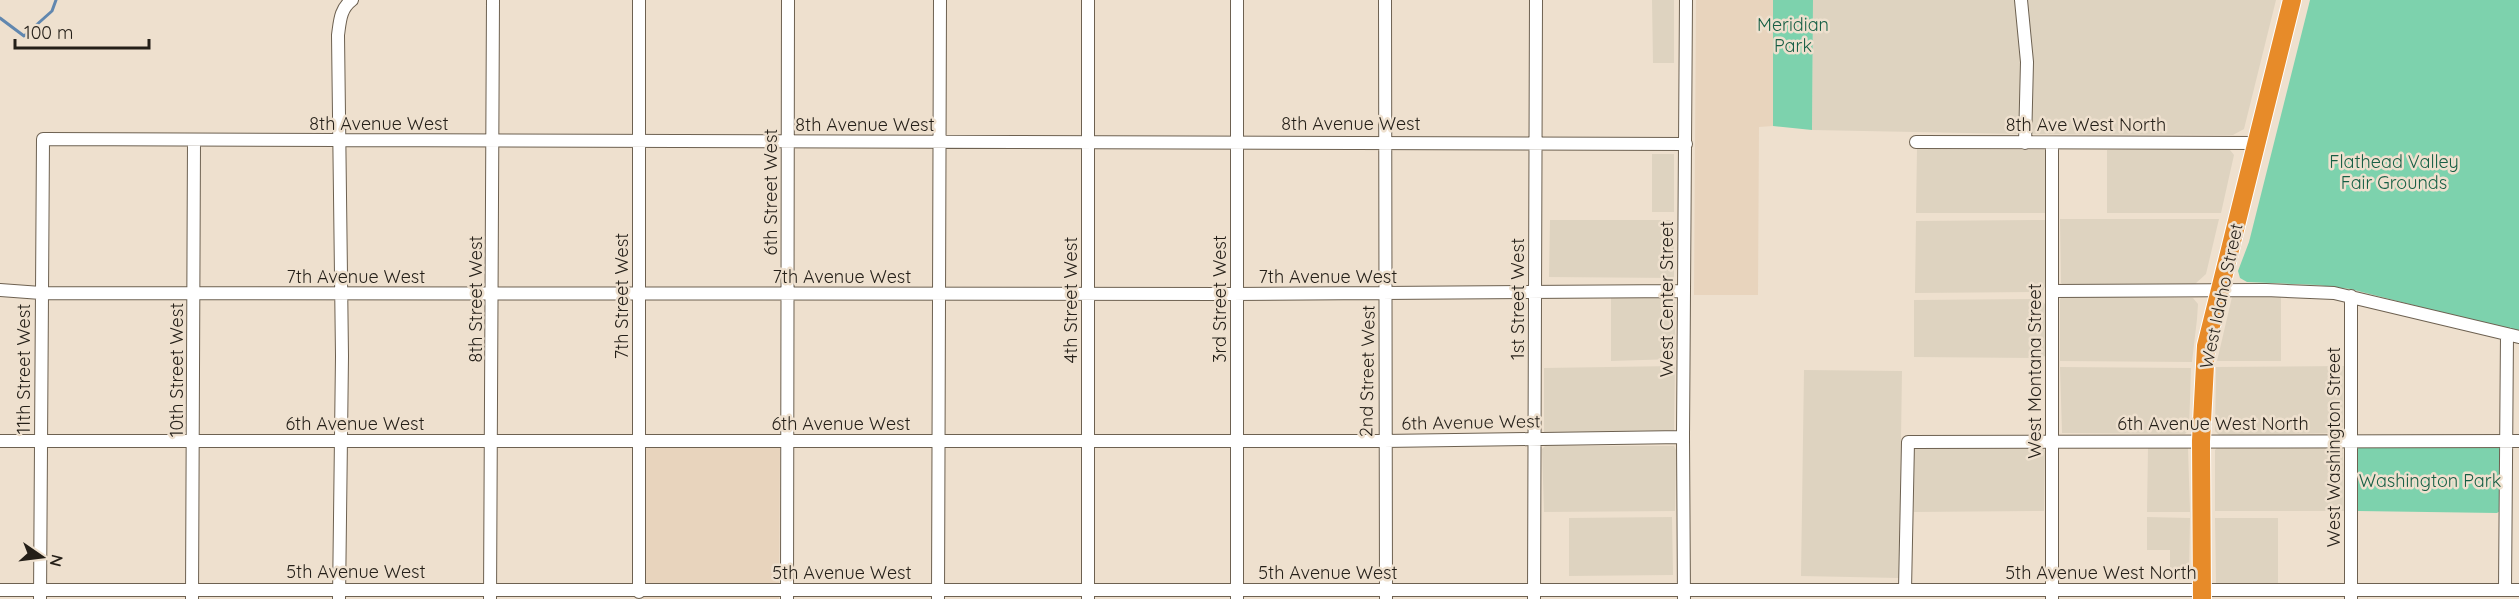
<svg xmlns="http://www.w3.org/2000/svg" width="2519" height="599" viewBox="0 0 2519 599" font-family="Quicksand,sans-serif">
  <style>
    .commercial { fill: #ded3c0 }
    .built { fill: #e8d4bd }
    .green { fill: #7dd2ad }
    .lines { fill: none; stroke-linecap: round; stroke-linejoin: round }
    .stream { stroke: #6187af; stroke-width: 3 }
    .minor-casing { stroke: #6d6151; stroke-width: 14 }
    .highway-casing { stroke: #fff; stroke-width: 20 }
    .minor { stroke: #fff; stroke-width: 12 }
    .highway { stroke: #e78b29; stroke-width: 18 }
    .labels { text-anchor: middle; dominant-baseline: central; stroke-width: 5; stroke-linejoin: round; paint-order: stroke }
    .park-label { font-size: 18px; fill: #175f45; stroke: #eee0ce }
    .street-label { font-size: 18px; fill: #241f18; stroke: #eee0ce }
  </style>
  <rect width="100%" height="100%" fill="#eee0ce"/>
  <path class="commercial" d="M1652 0H1674V63H1653Z
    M1813 0H2015L2022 61 2019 134 1812 130Z
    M2026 0H2276L2244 129 2233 135 2030 134 2032 62Z
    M1917 149 2045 150 2046 213H1916Z
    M2219 149 2230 150 2234 155 2221 213H2107V150Z
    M1652 154H1674V212H1652Z
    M2060 219H2219L2206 274 2195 284 2064 286 2061 283Z
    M1550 220H1674V278L1549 277Z
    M2046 220V285L2042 292 1915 293 1916 221Z
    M2281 294V361H2217L2232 297 2235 295Z
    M1611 296H1672L1675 298V359L1611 361Z
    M2063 296 2193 298 2198 304 2197 319 2192 362 2060 361V299Z
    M2040 299 2046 305V348L2045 356 2040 358 1914 357V300Z
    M1675 366 1674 432H1544V368Z
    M2344 366 2343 433 2219 435 2215 431 2216 367Z
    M2060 367 2191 368 2189 430 2185 434 2062 433Z
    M1804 370 1902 371 1899 578 1801 576Z
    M1545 446H1674L1676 450 1675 511 1544 512 1542 449Z
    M2148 447 2188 448 2190 512H2147Z
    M2218 447 2343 448 2344 511H2215V450Z
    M1916 448 2044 449 2045 452 2044 511 1914 512 1913 450Z
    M1672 517 1673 575 1569 576V518Z
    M2147 517 2190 518 2189 573 2185 579 2170 580V550H2147Z
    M2215 518H2278V584L2216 583Z"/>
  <path class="built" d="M1696 0H1773V126L1759 127 1758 295H1694Z
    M644 446 780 447 779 599H643Z"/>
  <path class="green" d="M1773 0H1813L1812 130 1773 126Z
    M2310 0H2519V332L2350 289 2317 285 2247 282 2240 278 2238 271 2249 242Z
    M2499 447 2501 448 2500 511 2497 513 2358 511V448Z"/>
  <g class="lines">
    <path class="stream" d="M0 18 24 36 52 11 56 0"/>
    <defs>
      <path id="minor" d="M639 0V592
        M1385 0 1386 599
        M2021 0 2027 62 2025 143
        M1916 142 2256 143
        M0 290 41 293C437 292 834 295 1230 294 1381 294 1532 291 1684 291
        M2052 291 2266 290 2334 293 2519 337
        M2351 296V599
        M0 441H1384L1683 437
        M0 590H2519
        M1905 590 1908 442 2519 441
        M2505 590 2507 334
        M40 599 43 139 1686 144
        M192 599 194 141
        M339 599 342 356 338 35C340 21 340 9 352 0
        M490 599 493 0
        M787 599 788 0
        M938 599 940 0
        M1088 599V0
        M1237 599V0
        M1534 599 1536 0
        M1684 599 1683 437 1686 0
        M2052 599V143"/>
      <path id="highway" d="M2202 599 2201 441 2206 346 2292 0"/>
    </defs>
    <use href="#minor" class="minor-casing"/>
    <use href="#highway" class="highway-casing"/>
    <use href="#minor" class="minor"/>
    <use href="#highway" class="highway"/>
  </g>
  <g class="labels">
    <g class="park-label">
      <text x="1793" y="24">Meridian<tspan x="1793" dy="21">Park</tspan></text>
      <text x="2394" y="161">Flathead Valley<tspan x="2394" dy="21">Fair Grounds</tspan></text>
      <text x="2430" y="480">Washington Park</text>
    </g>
    <g class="street-label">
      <text x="379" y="123">8th Avenue West</text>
      <text x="1351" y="123">8th Avenue West</text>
      <text x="865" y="124">8th Avenue West</text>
      <text x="2086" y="124">8th Ave West North</text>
      <text transform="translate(770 192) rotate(-90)">6th Street West</text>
      <text x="356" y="276">7th Avenue West</text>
      <text x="842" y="276">7th Avenue West</text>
      <text x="1328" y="276">7th Avenue West</text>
      <text transform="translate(621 296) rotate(-90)">7th Street West</text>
      <text transform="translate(2221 296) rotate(-78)">West Idaho Street</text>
      <text transform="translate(475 299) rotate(-90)">8th Street West</text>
      <text transform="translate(1219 299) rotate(-90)">3rd Street West</text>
      <text transform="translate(1517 299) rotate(-90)">1st Street West</text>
      <text transform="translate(1666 299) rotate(-90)">West Center Street</text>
      <text transform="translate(1070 300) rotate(-90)">4th Street West</text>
      <text transform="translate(23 369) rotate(-90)">11th Street West</text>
      <text transform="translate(176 370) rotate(-90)">10th Street West</text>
      <text transform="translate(1367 371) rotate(-89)">2nd Street West</text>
      <text transform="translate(2034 371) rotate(-90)">West Montana Street</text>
      <text transform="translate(1471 422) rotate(-1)">6th Avenue West</text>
      <text x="355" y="423">6th Avenue West</text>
      <text x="841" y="423">6th Avenue West</text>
      <text x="2213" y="423">6th Avenue West North</text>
      <text transform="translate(2333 447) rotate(-90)">West Washington Street</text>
      <text x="356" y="571">5th Avenue West</text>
      <text x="842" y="572">5th Avenue West</text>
      <text x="1328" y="572">5th Avenue West</text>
      <text x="2101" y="572">5th Avenue West North</text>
    </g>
  </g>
  <g transform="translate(42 557) rotate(104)" stroke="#eee0ce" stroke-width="4.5" paint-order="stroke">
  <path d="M0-4.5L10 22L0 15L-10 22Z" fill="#241f18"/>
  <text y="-9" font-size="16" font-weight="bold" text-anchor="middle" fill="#241f18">N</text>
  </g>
  <path d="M15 39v9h134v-9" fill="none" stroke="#241f18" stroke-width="3"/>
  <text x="24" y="39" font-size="18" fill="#241f18" stroke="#eee0ce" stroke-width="4.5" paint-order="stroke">100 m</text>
</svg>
